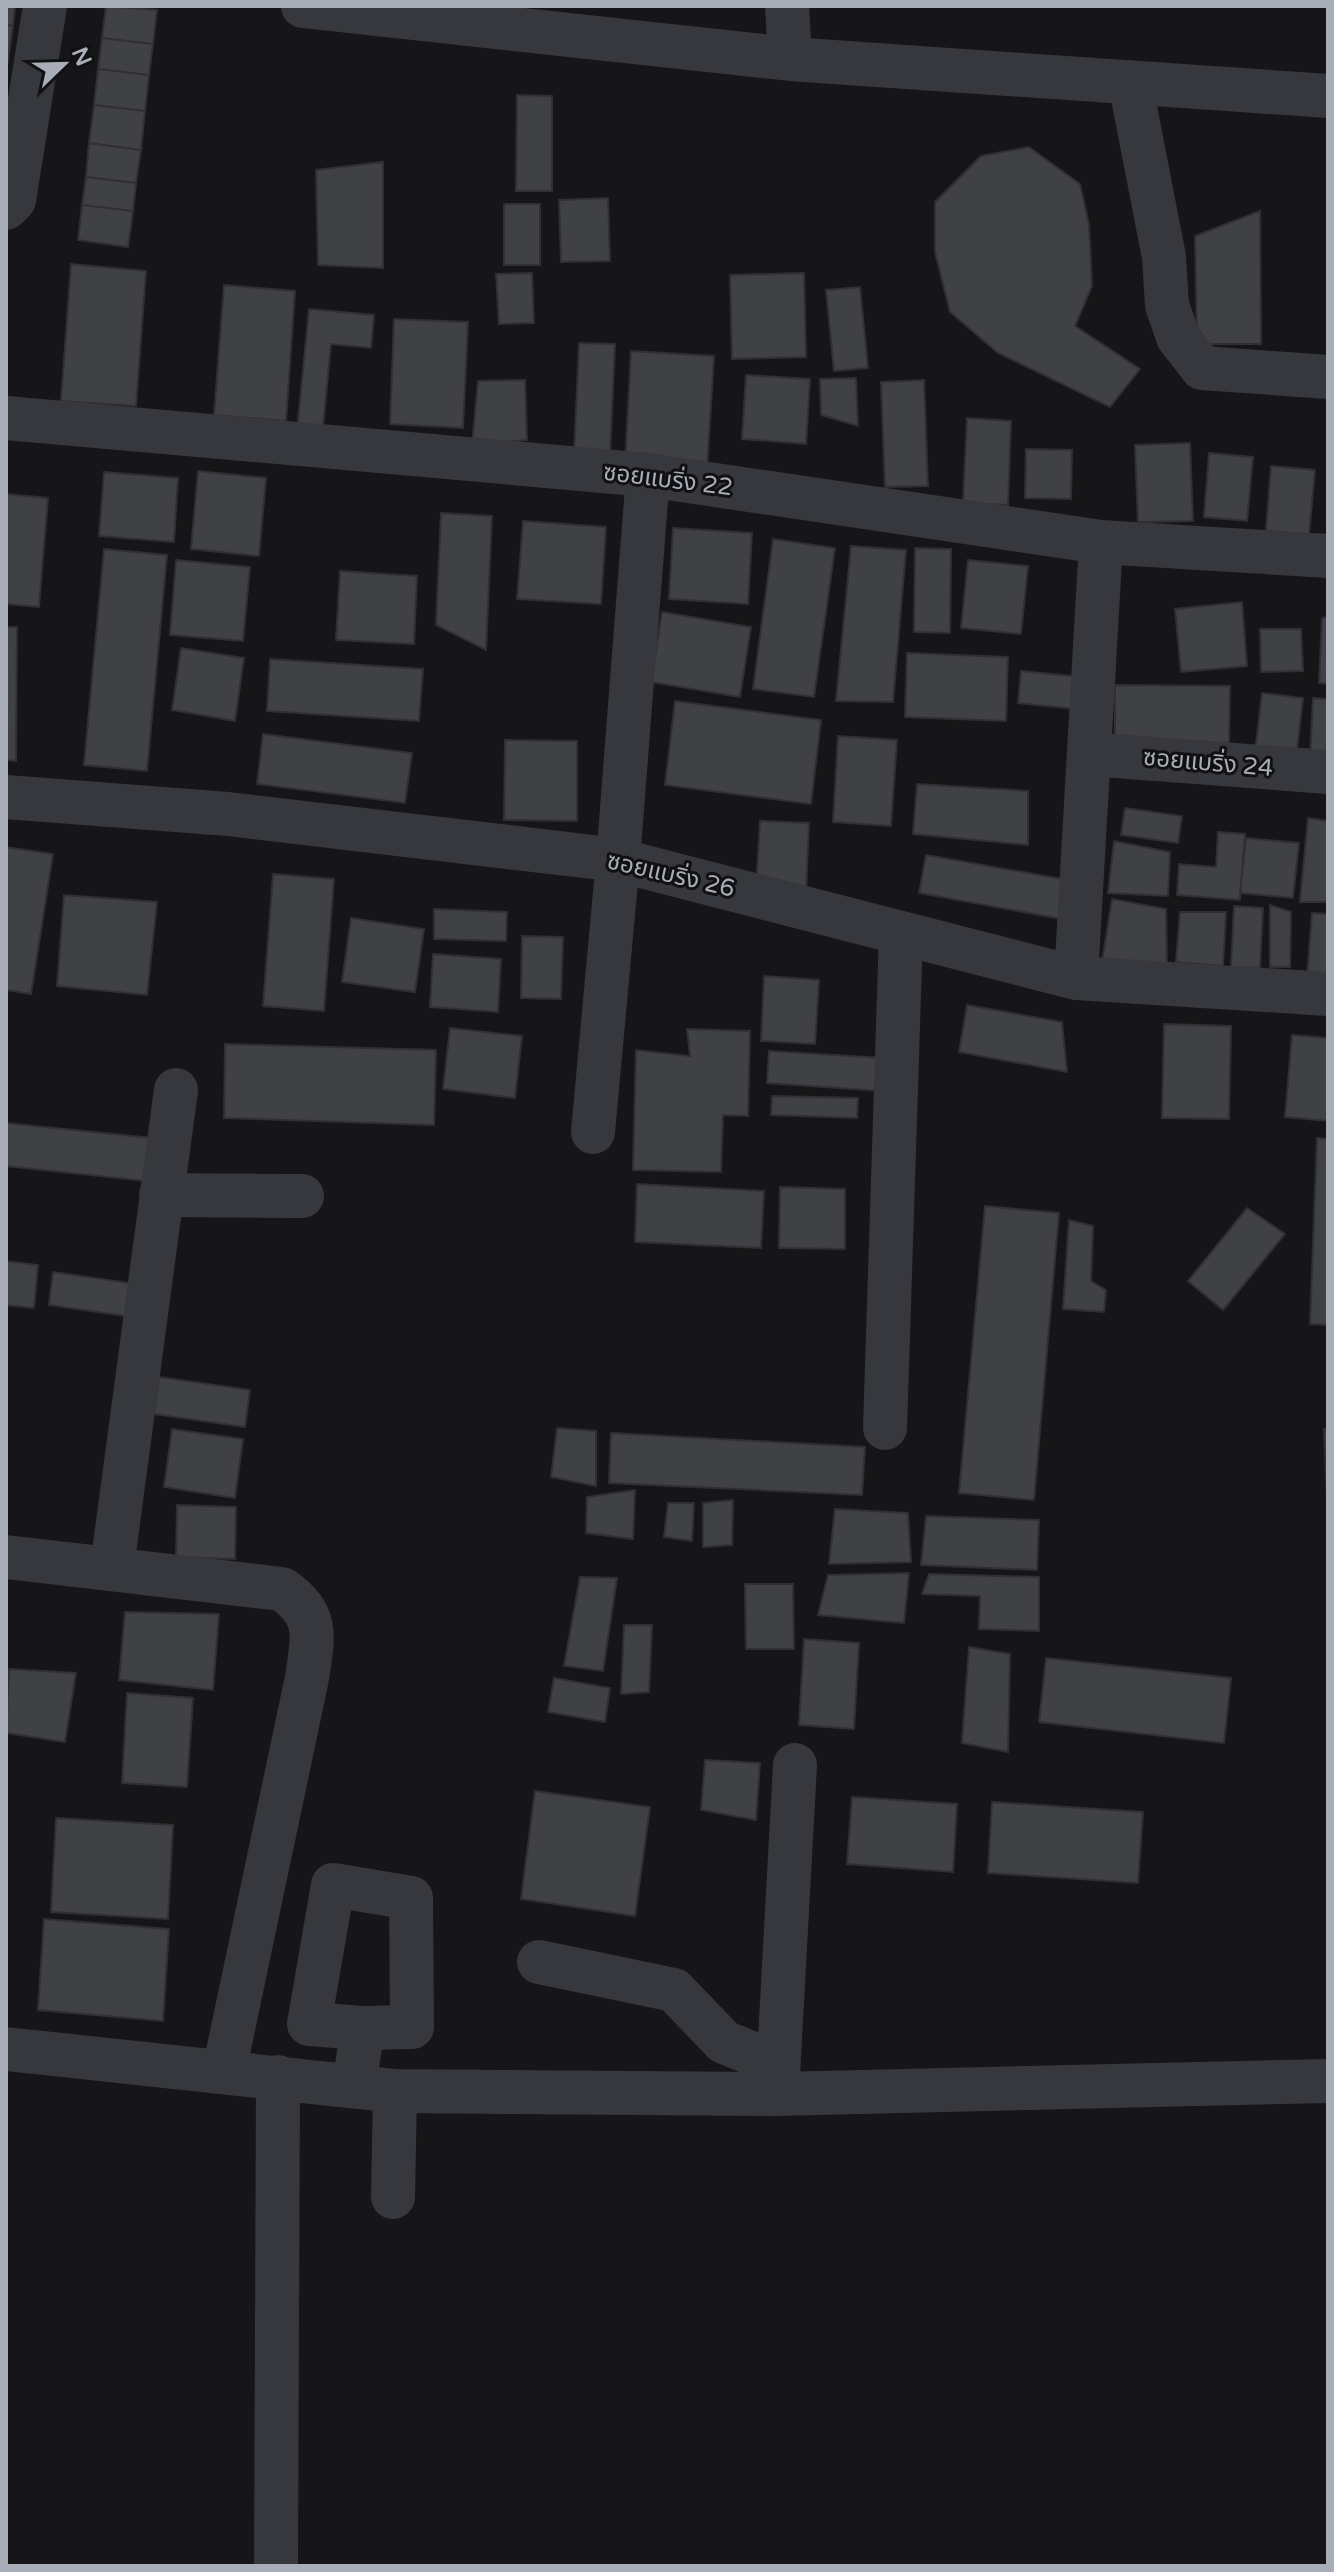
<svg xmlns="http://www.w3.org/2000/svg" width="1334" height="2572" viewBox="0 0 1334 2572" font-family="'Varela Round','Noto Sans Thai',sans-serif">
  <style>
    .building { fill: #404145; stroke: #303034; stroke-width: 2 }
    .lines { fill: none; stroke-linecap: round; stroke-linejoin: round }
    .minor { stroke: #37383d; stroke-width: 44 }
    .labels { text-anchor: middle; dominant-baseline: central; stroke-width: 6; stroke-linejoin: round; paint-order: stroke }
    .street-label { font-size: 24px; fill: #a8adb8; stroke: #111113 }
  </style>
  <rect width="100%" height="100%" fill="#161618"/>
  <path class="building" d="M6 6H15L13 26 6 25Z
    M106 6 157 10 153 44 102 38Z
    M6 25 13 26 8 62 6 61Z
    M102 38 153 44 149 75 98 69Z
    M98 69 149 75 145 111 94 105Z
    M517 95 552 96V191H516Z
    M94 105 145 111 141 150 89 143Z
    M89 143 141 150 136 183 86 177Z
    M1029 147 1080 184 1089 225 1092 286 1075 326 1140 369 1110 407 998 353 950 312 935 252V202L981 156Z
    M383 162V268L318 265 316 170Z
    M86 177 136 183 133 211 82 205Z
    M608 198 610 261 561 262 559 200Z
    M504 204H540V265H504Z
    M82 205 133 211 128 247 78 240Z
    M1260 211 1261 344H1197L1195 236Z
    M71 264 146 271 136 406 61 401Z
    M532 273 534 323 499 324 496 274Z
    M804 273 806 357 732 359 730 275Z
    M224 285 295 291 286 421 214 415Z
    M860 287 868 368 834 371 826 290Z
    M309 309 374 315 371 348 331 344 323 427 297 431Z
    M394 319 468 322 463 428 390 424Z
    M579 343 615 344 610 456 574 454Z
    M631 351 714 356 707 469 625 464Z
    M746 375 810 379 806 444 742 439Z
    M856 378 858 426 821 415 820 379Z
    M525 380 527 440 472 445 478 381Z
    M924 380 928 486 885 487 881 382Z
    M967 418 1011 421 1008 505 963 503Z
    M1190 443 1193 521 1138 522 1135 445Z
    M1026 449 1072 450 1071 499 1025 498Z
    M1209 453 1253 457 1247 521 1204 517Z
    M1271 466 1315 470 1309 535 1266 531Z
    M198 471 266 478 259 556 191 549Z
    M104 472 178 478 174 542 99 536Z
    M6 494 48 498 39 607 6 604Z
    M441 513 492 516 486 650 436 625Z
    M523 521 606 527 601 604 517 599Z
    M673 528 752 533 748 604 669 599Z
    M773 539 835 548 814 697 753 689Z
    M851 546 906 550 893 702 836 701Z
    M915 548 951 549 950 633 914 632Z
    M104 549 167 555 147 771 84 765Z
    M176 560 250 567 243 641 170 635Z
    M968 560 1028 566 1021 634 961 628Z
    M340 571 417 576 414 644 336 640Z
    M1242 602 1247 666 1181 672 1175 609Z
    M662 612 751 627 740 697 651 682Z
    M1328 617V684L1319 683 1322 618Z
    M6 627H17L16 761 6 760Z
    M1260 629H1301L1303 671 1261 672Z
    M181 648 244 658 235 721 172 710Z
    M907 653 1008 657 1006 721 905 717Z
    M270 659 423 669 419 721 267 711Z
    M1021 671 1080 677 1076 709 1018 703Z
    M1115 685 1230 686 1229 743 1115 741Z
    M1262 693 1303 698 1293 783 1252 778Z
    M1313 698 1328 699V776L1309 775Z
    M675 701 821 720 811 804 665 785Z
    M263 734 412 753 405 803 257 784Z
    M838 736 897 740 891 826 833 822Z
    M505 740 577 741V821L504 820Z
    M917 784 1028 791V845L913 834Z
    M1125 808 1182 816 1178 843 1121 835Z
    M1308 818 1328 821V902H1300Z
    M760 821 809 823 806 892 757 874Z
    M1218 832 1245 834 1240 900 1177 895 1179 864 1216 867Z
    M1246 838 1299 843 1293 898 1240 893Z
    M1114 841 1170 852 1168 896 1108 893Z
    M6 847 53 854 31 994 6 990Z
    M926 855 1068 880 1062 919 919 893Z
    M273 874 334 879 324 1011 263 1006Z
    M64 895 157 902 147 995 57 986Z
    M1112 899 1166 909 1167 971 1101 968Z
    M1270 905 1291 912 1290 967H1270Z
    M1234 906 1263 908 1260 968 1231 967Z
    M434 909 507 912 506 941 434 939Z
    M1180 912H1226L1223 966 1176 962Z
    M1312 913 1328 914V980L1307 978Z
    M351 918 424 929 415 992 342 982Z
    M522 936 563 937 561 999 521 998Z
    M433 954 501 959 498 1012 430 1007Z
    M764 976 819 980 815 1044 761 1041Z
    M967 1005 1062 1022 1067 1072 959 1052Z
    M1164 1024 1231 1026 1229 1119 1162 1118Z
    M450 1028 522 1036 515 1098 443 1089Z
    M687 1029 750 1031 748 1116 723 1115 721 1172 633 1170 636 1050 690 1056Z
    M1292 1035 1328 1038V1121L1285 1117Z
    M225 1044 436 1050 434 1125 224 1118Z
    M769 1051 883 1058 882 1091 767 1083Z
    M772 1096 858 1098 857 1118 771 1115Z
    M6 1123 151 1138 146 1181 6 1166Z
    M1317 1138 1328 1139V1325L1310 1324Z
    M637 1184 764 1191 761 1248 635 1242Z
    M780 1187 845 1189V1249L779 1248Z
    M985 1206 1059 1213 1034 1500 959 1493Z
    M1247 1208 1285 1234 1223 1310 1188 1281Z
    M1069 1220 1093 1226 1091 1281 1106 1290 1104 1312 1063 1309Z
    M6 1261 38 1265 34 1308 6 1305Z
    M53 1272 130 1283 126 1316 49 1305Z
    M159 1377 250 1390 245 1427 154 1414Z
    M557 1428 596 1431V1486L551 1477Z
    M172 1429 243 1439 235 1498 164 1487Z
    M1324 1429 1328 1430V1499H1327Z
    M611 1433 865 1447 862 1495 609 1483Z
    M635 1490 633 1539 586 1533 587 1497Z
    M733 1500 732 1545 703 1547V1503Z
    M668 1503H694L692 1541 664 1537Z
    M177 1505 236 1507 235 1559 176 1557Z
    M835 1509 908 1513 911 1562 829 1564Z
    M926 1516 1039 1520 1037 1570 921 1565Z
    M909 1573 904 1623 818 1615 828 1575Z
    M929 1574 1039 1577V1631L979 1629 980 1596 922 1594Z
    M580 1577 617 1578 603 1671 564 1666Z
    M745 1584H793L794 1649H746Z
    M125 1612 219 1614 213 1690 119 1680Z
    M624 1625H652L649 1692 621 1694Z
    M804 1639 859 1643 854 1729 799 1725Z
    M969 1647 1010 1654 1008 1752 962 1743Z
    M1046 1658 1231 1678 1224 1743 1039 1722Z
    M9 1669 76 1673 65 1742 6 1733Z
    M554 1678 610 1688 605 1722 548 1712Z
    M127 1693 193 1698 187 1787 122 1783Z
    M705 1760 760 1763 756 1820 701 1810Z
    M535 1791 650 1807 635 1916 521 1899Z
    M852 1797 957 1804 953 1872 847 1864Z
    M992 1802 1143 1812 1138 1883 988 1873Z
    M56 1818 173 1825 168 1919 51 1912Z
    M44 1919 169 1929 163 2021 38 2010Z"/>
  <g class="lines">
    <path class="minor" d="M303 6 790 59 1328 96
      M787 6 790 59
      M1130 82 1164 257 1167 305 1178 337 1202 368 1328 377
      M6 208 14 200 45 6
      M6 418 648 475 1101 542 1328 556
      M1089 754 1328 772
      M6 797 228 814 618 860 1076 978 1328 994
      M1076 978 1101 542
      M593 1132 618 860 648 475
      M161 1195 302 1196
      M885 1428 901 933
      M6 1557 282 1589C320 1615 313 1637 307 1678L224 2071
      M112 1567 176 1090
      M539 1962 674 1990 724 2042 778 2064
      M6 2049 395 2091 777 2094 1328 2081
      M354 2085 363 2028 309 2024 333 1885 411 1898 412 2027 363 2028
      M777 2094 795 1765
      M393 2197 395 2091
      M276 2566 278 2077"/>
  </g>
  <g class="labels">
    <g class="street-label">
      <text transform="translate(668 480) rotate(7)">ซอยแบริ่ง 22</text>
      <text transform="translate(1208 763) rotate(5)">ซอยแบริ่ง 24</text>
      <text transform="translate(671 875) rotate(13)">ซอยแบริ่ง 26</text>
    </g>
  </g>
  <rect width="1334" height="2572" fill="none" stroke="#a8adb8" stroke-width="16"/>
  <g transform="translate(64 64) rotate(67)" stroke="#111113" stroke-width="6" paint-order="stroke">
  <path d="M0-6L14 30L0 20L-14 30Z" fill="#a8adb8"/>
  <text y="-12" font-size="22" font-weight="bold" text-anchor="middle" fill="#a8adb8">N</text>
  </g>
</svg>
